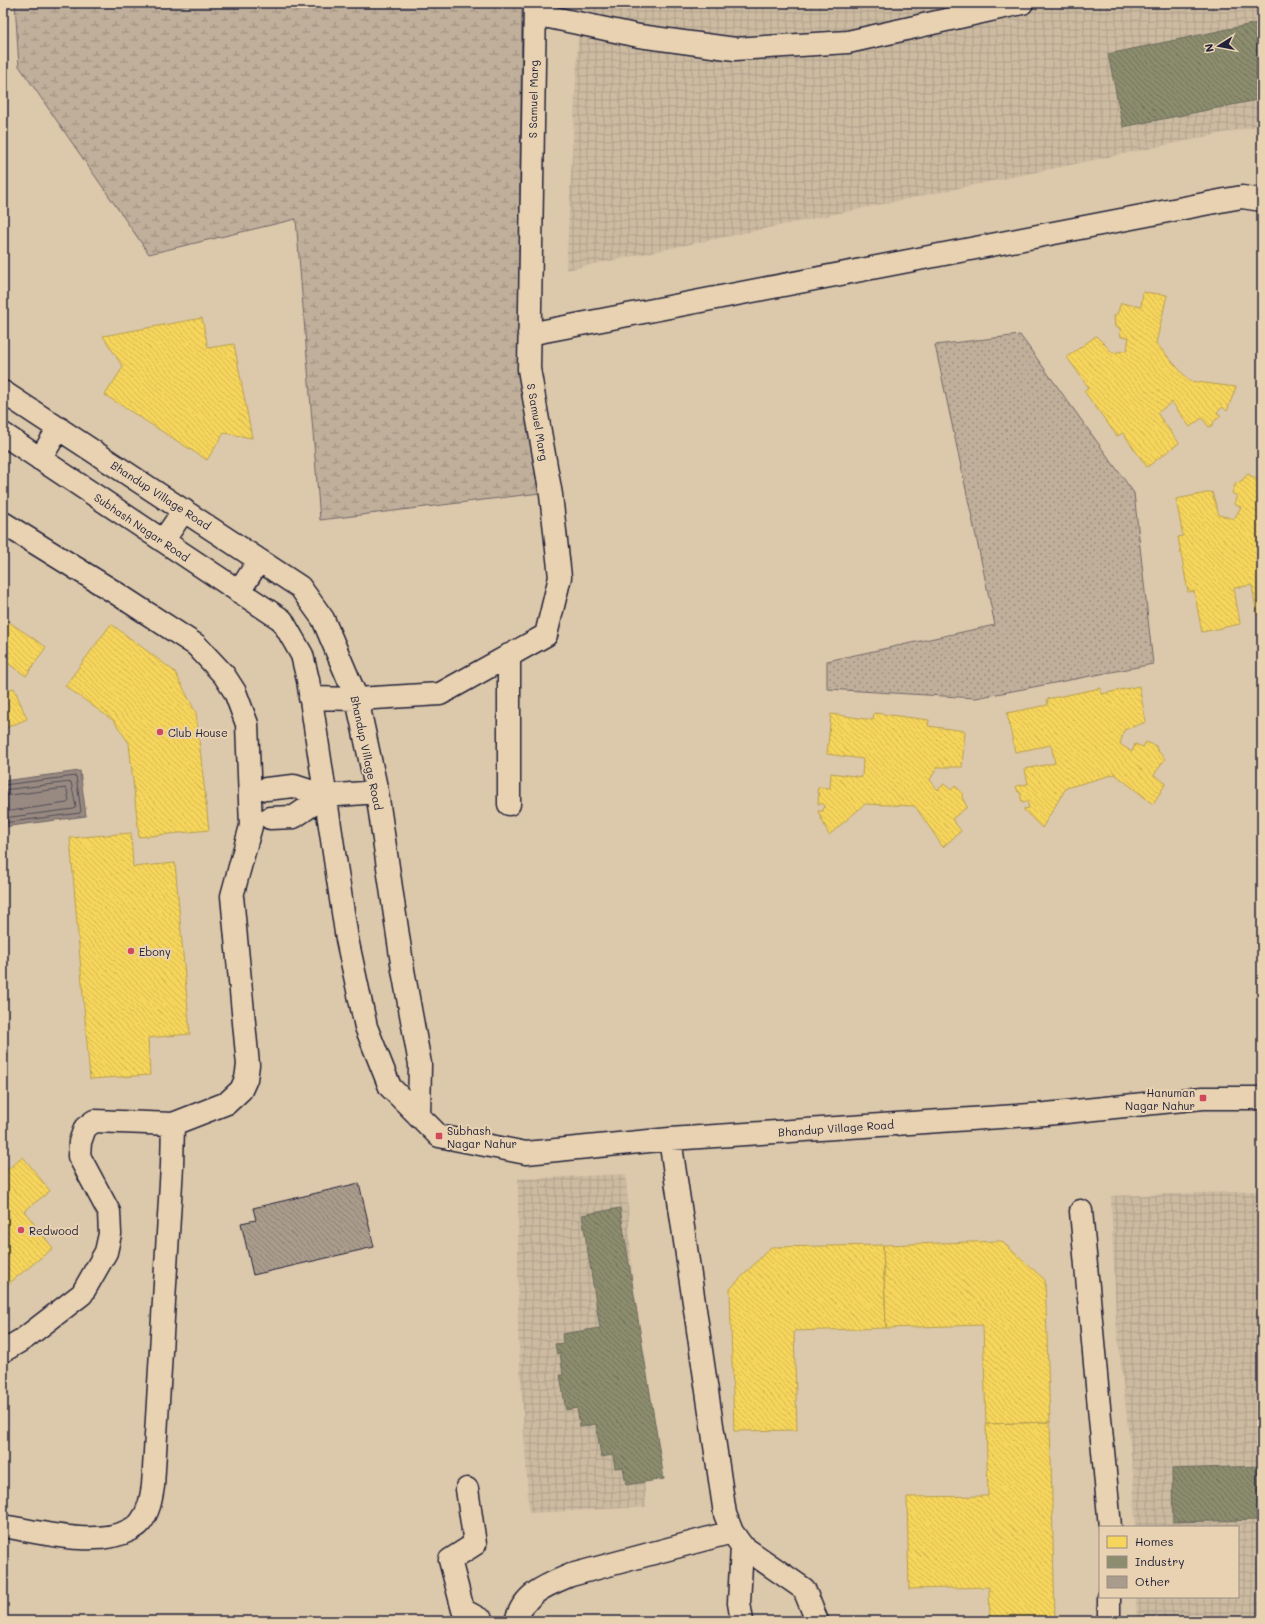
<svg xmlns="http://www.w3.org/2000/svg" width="1265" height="1624" viewBox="0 0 1265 1624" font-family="Mali,sans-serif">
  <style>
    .industrial { fill: url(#industrial-grid) }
    .wetland { fill: url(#wetland-marsh); stroke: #71686a }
    .park { fill: url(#park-dots); stroke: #71686a }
    .water { fill: #988a81; stroke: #696065 }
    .homes { fill: url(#homes-back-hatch); stroke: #b69f52 }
    .industry { fill: url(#industry-back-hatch); stroke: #6c6c5f }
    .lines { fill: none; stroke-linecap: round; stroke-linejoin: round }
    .shore { stroke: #514c57; stroke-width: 1 }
    .building { fill: url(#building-back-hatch); stroke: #22223b }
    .minor-casing { stroke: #22223b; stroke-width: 25 }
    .minor { stroke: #e8d2b1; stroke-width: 22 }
    .poi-dot { fill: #d1495b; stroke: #e8d2b1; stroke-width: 1.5 }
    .labels { text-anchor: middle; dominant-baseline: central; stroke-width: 4; stroke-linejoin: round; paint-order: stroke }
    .street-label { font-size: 11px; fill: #22223b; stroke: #e8d2b1 }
    .poi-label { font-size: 11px; fill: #22223b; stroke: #e8d2b1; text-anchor: start }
  </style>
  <defs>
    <pattern id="industrial-grid" width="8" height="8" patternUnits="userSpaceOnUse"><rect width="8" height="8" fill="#cdbba1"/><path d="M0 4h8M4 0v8" fill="none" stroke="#b0a08c"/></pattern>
    <pattern id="wetland-marsh" width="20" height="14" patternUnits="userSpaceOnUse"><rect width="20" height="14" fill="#c0af9a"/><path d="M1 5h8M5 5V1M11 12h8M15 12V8" fill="none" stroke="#9c8e7f"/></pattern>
    <pattern id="park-dots" width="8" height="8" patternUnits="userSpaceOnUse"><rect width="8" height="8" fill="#c0af9a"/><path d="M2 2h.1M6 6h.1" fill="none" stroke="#9c8e7f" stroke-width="1.8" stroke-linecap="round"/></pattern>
    <pattern id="homes-back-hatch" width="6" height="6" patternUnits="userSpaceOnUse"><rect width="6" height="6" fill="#f6d55c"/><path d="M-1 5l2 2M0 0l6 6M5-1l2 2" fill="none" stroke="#d3b751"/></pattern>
    <pattern id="industry-back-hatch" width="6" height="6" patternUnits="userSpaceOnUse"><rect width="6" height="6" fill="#8c8c6e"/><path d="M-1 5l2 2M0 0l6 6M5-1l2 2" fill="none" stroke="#72725c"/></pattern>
    <pattern id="building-back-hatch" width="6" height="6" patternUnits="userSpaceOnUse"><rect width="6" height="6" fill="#aa9c8c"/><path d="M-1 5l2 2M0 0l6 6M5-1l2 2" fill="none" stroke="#8a7f74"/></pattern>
  </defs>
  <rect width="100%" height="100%" fill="#dcc8aa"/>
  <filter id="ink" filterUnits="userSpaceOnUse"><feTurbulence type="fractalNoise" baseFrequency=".025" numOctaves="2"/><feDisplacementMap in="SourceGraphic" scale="8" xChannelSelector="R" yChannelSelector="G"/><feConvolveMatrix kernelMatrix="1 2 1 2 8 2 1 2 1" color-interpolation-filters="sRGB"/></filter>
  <g filter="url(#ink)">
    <path class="industrial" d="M580 3H1262V125L566 270Z
      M626 1174 646 1507 529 1513 518 1332V1179Z
      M1262 1191V1621H1137L1136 1597H1238V1527H1135L1133 1472 1116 1320 1111 1196Z"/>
    <path class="wetland" d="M15 3H522L518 348 540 493 320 520 296 219 149 254 19 66Z"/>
    <path class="park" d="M1020 335 1134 493 1153 664 976 698 827 689V661L995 625 935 345Z"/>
    <path class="water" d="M80 771 86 816 3 827V781Z"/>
    <path class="homes" d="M1143 292 1167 295 1156 343 1189 381 1236 387 1227 411 1223 407 1217 412 1221 416 1213 422 1214 424 1209 427 1202 418 1190 427 1172 402 1157 413 1179 443 1147 467 1123 433 1117 436 1084 391 1089 388 1067 357 1096 336 1113 353 1127 350 1129 337H1121L1120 328 1115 327 1114 316 1117 314 1121 303 1141 307Z
      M202 318 208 348 234 344 252 438 224 433 207 460 105 395 123 367 103 336Z
      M1248 474 1262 483V614L1257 615 1252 585 1234 588 1240 624 1202 632 1194 591 1188 592 1178 537 1183 536 1176 499 1212 492 1219 515 1234 519 1241 507 1234 504 1237 496 1232 493 1236 483 1240 482Z
      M3 618 46 647 26 676 3 660Z
      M111 624 175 672 196 713 209 830 139 837 129 743 114 721 65 686Z
      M1139 686 1146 722 1124 730 1120 744 1132 752 1135 744 1143 747 1146 742 1156 746 1157 750 1165 759 1154 775 1166 783 1153 804 1115 774 1066 788 1042 828 1023 809 1029 808 1027 801 1022 802 1020 792H1018L1016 786 1028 784 1025 769 1055 763 1051 745 1015 752 1007 713 1048 705 1047 699 1101 688 1102 694Z
      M14 688 27 719 3 729V692Z
      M874 713 929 720 928 726 965 731 962 767H937L930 780 938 790 944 784 951 790 955 786 963 793 962 797 967 807 952 819 961 831 943 847 915 806 865 804 829 835 818 811H823L824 804H818L819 793H817L818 787 830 788 831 773 862 777 863 759 827 754 831 714 873 720Z
      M131 833 133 867 175 863 190 1034 148 1038 150 1075 90 1079 70 838Z
      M23 1157 50 1191 24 1211 53 1248 3 1288V1173Z
      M1001 1241 1045 1280 1050 1422 986 1424 983 1325 886 1328 883 1245Z
      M883 1245 886 1328 794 1331 797 1430 734 1431 730 1289 771 1247Z
      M1050 1422 1055 1621H990L989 1587 909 1589 907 1497 988 1496 986 1424Z"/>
    <path class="industry" d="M1262 22V99L1123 127 1108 54Z
      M620 1208 664 1479 626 1485 623 1467 615 1468 613 1455 601 1457 596 1424 580 1427 577 1408 566 1410 560 1375H563L560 1353 557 1354 555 1344 563 1343 562 1334 600 1328 582 1215Z
      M1262 1466V1520L1173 1522 1172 1469Z"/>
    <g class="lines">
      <path class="shore" d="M3 785 76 776 81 811 80 813 3 823
        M3 790 71 782 76 807 74 809 3 818
        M3 796 66 788 67 790 69 801 67 803 3 812"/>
    </g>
    <path class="building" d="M359 1183 374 1247 253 1275 241 1223 256 1220 253 1208Z"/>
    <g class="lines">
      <defs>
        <path id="minor" d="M535 14 639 36 735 49 848 42 1022 3
          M529 334 1225 200 1242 197 1262 200
          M3 392 300 587 323 619 357 699 377 792 403 970 420 1064 419 1117
          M3 434 282 620 302 655 308 680 347 939 366 1027 390 1087 439 1136 526 1153 670 1139 1046 1114 1203 1098H1262
          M40 459 59 428
          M3 523 116 593 196 645 224 675 235 692 247 724 251 826 232 896 248 1065 246 1079 241 1090 227 1103 173 1124 94 1121 85 1128 80 1142 79 1156 109 1212 110 1234 106 1252 82 1294 25 1338 3 1351
          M163 541 184 510
          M239 592 259 560
          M509 655V804
          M310 698 357 699 440 694 546 635 560 577 551 495 529 369 535 3
          M266 789 294 786 325 796 377 792
          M270 818 294 817 325 796
          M670 1139 725 1514 732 1532 742 1546 804 1589 817 1621
          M1081 1211 1110 1527
          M467 1489 475 1544 450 1560 463 1610 483 1621
          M3 1526C40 1532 96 1548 130 1530 133 1528 138 1526 140 1523 149 1512 151 1499 153 1486L172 1166 173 1124
          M516 1621C524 1593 547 1585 571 1575L732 1532
          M742 1621 739 1603 742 1546
          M1109 1621V1597"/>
      </defs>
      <use href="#minor" class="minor-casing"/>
      <use href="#minor" class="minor"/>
    </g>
  </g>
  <g class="poi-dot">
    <circle cx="160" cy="732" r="4"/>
    <circle cx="131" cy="951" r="4"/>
    <rect x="1199" y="1094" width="8" height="8" rx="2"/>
    <rect x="435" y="1132" width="8" height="8" rx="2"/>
    <circle cx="21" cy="1230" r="4"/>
  </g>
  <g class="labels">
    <g class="street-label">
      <text transform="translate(533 99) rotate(-89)">S Samuel Marg</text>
      <text transform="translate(538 422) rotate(80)">S Samuel Marg</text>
      <text transform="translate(161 495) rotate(33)">Bhandup Village Road</text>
      <text transform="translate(142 527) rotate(34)">Subhash Nagar Road</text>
      <text transform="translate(367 753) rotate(78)">Bhandup Village Road</text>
      <text transform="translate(836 1128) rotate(-4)">Bhandup Village Road</text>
    </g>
    <g class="poi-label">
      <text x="168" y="732">Club House</text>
      <text x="139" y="951">Ebony</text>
      <text x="1195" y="1092" text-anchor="end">Hanuman<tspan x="1195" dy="13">Nagar Nahur</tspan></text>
      <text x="447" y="1130">Subhash<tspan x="447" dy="13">Nagar Nahur</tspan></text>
      <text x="29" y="1230">Redwood</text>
    </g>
  </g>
  <rect width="1265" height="1624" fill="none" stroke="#e8d2b1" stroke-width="16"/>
  <rect x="8" y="8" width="1249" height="1608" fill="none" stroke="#22223b" stroke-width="1.5" filter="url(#ink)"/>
  <rect x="1099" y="1526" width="140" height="72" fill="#e8d2b1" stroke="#998c82"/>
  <rect x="1107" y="1536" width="20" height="12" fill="#f6d55c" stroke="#998c82"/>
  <text x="1135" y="1546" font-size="12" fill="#22223b">Homes</text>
  <rect x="1107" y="1556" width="20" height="12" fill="#8c8c6e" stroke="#998c82"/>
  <text x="1135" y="1566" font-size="12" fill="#22223b">Industry</text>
  <rect x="1107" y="1576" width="20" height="12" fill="#aa9c8c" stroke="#998c82"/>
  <text x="1135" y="1586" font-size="12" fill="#22223b">Other</text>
  <g transform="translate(1219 46) rotate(259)" stroke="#e8d2b1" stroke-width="3" paint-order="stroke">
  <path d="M0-3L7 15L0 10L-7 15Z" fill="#22223b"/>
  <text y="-6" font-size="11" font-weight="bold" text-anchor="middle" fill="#22223b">N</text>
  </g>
</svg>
